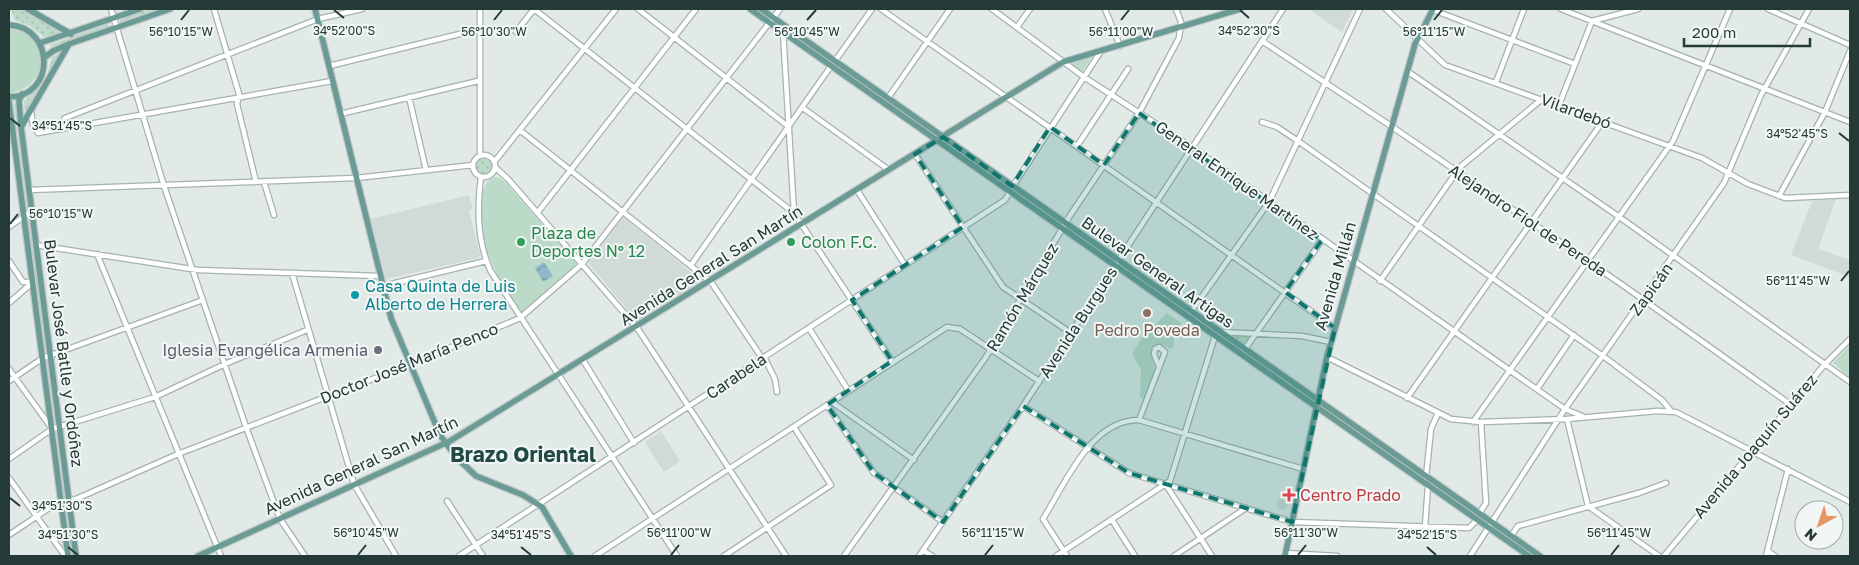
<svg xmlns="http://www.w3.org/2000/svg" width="1859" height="565" viewBox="0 0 1859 565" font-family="'Golos Text',sans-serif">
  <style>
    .built { fill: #d0dad7 }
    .grass { fill: url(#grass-dots) }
    .green { fill: #bcdac8 }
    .water { fill: url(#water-waves) }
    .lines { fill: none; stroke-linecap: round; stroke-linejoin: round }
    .minor-casing { stroke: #a5b2af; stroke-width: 7 }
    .major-casing { stroke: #c1c8c7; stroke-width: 8 }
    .minor { stroke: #fff; stroke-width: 4.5 }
    .major { stroke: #6a9c95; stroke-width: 5.5 }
    .marked { fill: #0f766e; fill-opacity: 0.2; stroke: #0f766e; stroke-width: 4; stroke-dasharray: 10 6; stroke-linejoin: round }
    .ticks { fill: none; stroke: #233a36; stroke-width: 2 }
    .leisure-dot { fill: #2e9e5b; stroke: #f2f7f5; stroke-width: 2 }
    .culture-dot { fill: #0f9aa8; stroke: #f2f7f5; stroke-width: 2 }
    .education-dot { fill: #8d6e63; stroke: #f2f7f5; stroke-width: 2 }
    .worship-dot { fill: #6b7280; stroke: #f2f7f5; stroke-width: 2 }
    .health-dot { fill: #e0444e; stroke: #f2f7f5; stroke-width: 2 }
    .labels { text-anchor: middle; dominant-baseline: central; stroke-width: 4; stroke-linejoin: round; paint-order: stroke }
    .street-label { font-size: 16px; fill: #233a36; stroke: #f2f7f5 }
    .leisure-label { font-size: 16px; fill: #27864d; stroke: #f2f7f5; text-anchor: start }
    .culture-label { font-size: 16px; fill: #0d838f; stroke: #f2f7f5; text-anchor: start }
    .education-label { font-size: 16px; fill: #785e54; stroke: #f2f7f5 }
    .worship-label { font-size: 16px; fill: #5b616d; stroke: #f2f7f5; text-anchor: end }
    .health-label { font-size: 16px; fill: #be3a42; stroke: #f2f7f5; text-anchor: start }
    .district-label { font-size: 21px; font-weight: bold; fill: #214a45; stroke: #f2f7f5 }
    .ticks-label { font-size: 12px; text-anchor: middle; fill: #233a36; stroke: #f2f7f5; stroke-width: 4; stroke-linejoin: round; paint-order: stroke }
  </style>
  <defs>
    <pattern id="grass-dots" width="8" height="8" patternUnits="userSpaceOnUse" patternTransform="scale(1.25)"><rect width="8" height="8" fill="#bcdac8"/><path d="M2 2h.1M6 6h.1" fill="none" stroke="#a1bcac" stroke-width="1.8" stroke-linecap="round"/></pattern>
    <pattern id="water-waves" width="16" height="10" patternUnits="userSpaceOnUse" patternTransform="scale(1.25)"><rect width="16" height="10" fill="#8fbacb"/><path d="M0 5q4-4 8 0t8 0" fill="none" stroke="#7498a6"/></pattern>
  </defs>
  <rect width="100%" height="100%" fill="#e2eae8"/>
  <path class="built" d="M1308 9H1353L1342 32Z
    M469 195 473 209 469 210 480 255 478 258 386 279 371 219Z
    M1836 199 1818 249 1850 260V277L1791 255 1812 201Z
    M623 217 703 282 637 321 588 263Z
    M661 431 680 461 664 472 645 442Z
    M1276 504a6 6 0 1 1 12 0a6 6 0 1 1-12 0Z"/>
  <path class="grass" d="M11 9H24L64 32 44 37 29 25 15 20Z
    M150 9H160L119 23 120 20Z
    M108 24V28L50 47V45Z
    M62 52 25 116 24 101 42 85 48 72 52 57Z
    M14 104H16L28 210 27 209Z
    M476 166a8 8 0 1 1 16 0a8 8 0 1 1-16 0Z
    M28 218H30L46 351H45Z
    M1247 335 1248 339 1244 345 1231 336Z"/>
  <path class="green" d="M9 29C50 31 52 87 10 93Z
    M1092 57 1082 72 1070 64H1071Z
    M494 177 500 178 507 184 576 263 574 269 522 312 519 310C496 277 465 223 487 182Z
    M1167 313 1181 323 1173 335 1174 343 1172 349 1160 344 1152 349V358L1155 372 1145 399 1140 397 1141 370 1132 354 1141 339Z
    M1850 345V378L1833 363Z"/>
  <path class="water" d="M544 262 553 276 543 282 535 268Z"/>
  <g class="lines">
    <defs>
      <path id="minor" d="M111 9 164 186 246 427 280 519 305 556
        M214 9 239 94 237 104 256 182
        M534 9 794 213
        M638 9 789 127
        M881 9 1335 328
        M992 9 1084 77 1193 148 1565 409 1582 416
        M1105 9 1120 46
        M1386 9 1445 65 1702 158 1748 184 1785 198 1850 195
        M1561 9 1850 122
        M1768 9 1850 45
        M1433 10 1575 64
        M1017 27 1030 9
        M516 32 534 9
        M783 32 794 213 892 361
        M1262 41 1391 126 1624 286 1790 404
        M835 61 872 9
        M329 66 480 29
        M1407 71 1618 216 1850 382
        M1496 82 1524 9
        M409 97 426 170
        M888 98 950 9
        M1559 105 1592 21 1638 9
        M803 108 889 170
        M31 112 33 125 38 133 332 81
        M340 114 478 81
        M1262 122 1277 127 1298 141 1603 356 1662 400 1671 411
        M60 129 65 118 318 19 362 9
        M521 131 711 282 762 358
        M1077 146 1128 69
        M915 154 1003 287 1071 333
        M473 166a11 11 0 1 1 22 0a11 11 0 1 1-22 0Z
        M480 156V9
        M495 161 616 9
        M496 168 508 179 638 329 786 556
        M481 177C477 209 477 239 490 270L677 556
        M264 182 274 215
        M1013 186 1101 51
        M29 190 356 178 473 165
        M857 190 905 265
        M1779 196 1825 112 1850 51
        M538 212 696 9
        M9 227 32 211
        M36 245 198 270 380 276
        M97 254 221 556
        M9 261 23 282H33
        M691 265 831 66
        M292 273 354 484 396 556
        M1380 281 1460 167 1542 99
        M383 286 486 261
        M9 303 33 282
        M1191 312 1269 202 1360 9
        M809 328 848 390
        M1220 332 1302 336 1331 342
        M1245 349 1322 240
        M764 357 775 379 777 392
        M1327 357 1451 419 1481 422 1567 419 1657 411 1676 412 1850 502
        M583 360 634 443
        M9 369 50 426
        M9 381 43 358 203 300
        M1537 389 1574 335
        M1407 398 1603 121
        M832 402 914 460
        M827 405 874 473 943 522
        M1023 406 1129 473 1292 522 1469 528 1477 520
        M1567 419 1588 506 1659 556
        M1139 420 1303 469
        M1473 422 1673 141 1730 9
        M9 459 52 429 155 397 225 364 307 330
        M1426 477 1431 429 1438 413
        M9 478 65 556
        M1166 485 1212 556
        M447 501 483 556
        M1479 514 1486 503 1481 422
        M1112 520 1135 556
        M1425 527 1428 485
        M9 535 55 504 76 499 178 454 409 365 520 318 582 264 780 9
        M1511 536 1518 526 1639 493 1666 483
        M923 550 932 556
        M1768 551 1775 556
        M1286 553 1337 556
        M459 556 1005 200 1010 192
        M595 556 947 327 960 329 1039 381
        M724 556 831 485 794 427
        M844 556 986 357 1069 217 1139 113 1179 38 1181 22 1176 9
        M919 556 1023 406 1283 9
        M1056 556 1170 481 1215 336
        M1067 556 1043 519C1065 484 1091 419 1139 420L1165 352 1159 347 1155 349 1154 354 1159 367
        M1174 556 1246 508
        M1470 556 1565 409 1724 183 1761 95 1809 9
        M1664 556 1825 364 1850 339
        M1766 556 1788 469"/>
      <path id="major" d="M28 9 71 34
        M315 9 391 318 440 435 456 457 476 476 523 495 542 507 571 556
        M750 9 1529 556
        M761 9 1540 556
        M9 25C55 27 56 97 9 97
        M40 43 140 9
        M45 57 53 51 69 44 170 9
        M22 94 19 101 21 127 76 556
        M9 102 68 556
        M21 127 69 44
        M198 556 450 441 1063 62 1240 9
        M1285 556 1327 357 1415 44 1433 9"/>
    </defs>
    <use href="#minor" class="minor-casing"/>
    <use href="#major" class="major-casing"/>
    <use href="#minor" class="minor"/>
    <use href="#major" class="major"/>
  </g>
  <path class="marked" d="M1139 113 1322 240 1285 292 1335 328 1292 522 1129 473 1023 406 943 522 874 473 827 405 892 361 852 300 963 227 915 154 943 137 1012 186 1050 127 1104 165Z"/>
  <path class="ticks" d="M334 10 344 18M1240 10 1249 18M181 20 189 10M494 20 502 10M807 20 816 10M1121 20 1129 10M1434 20 1442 10M10 118 20 126M1839 133 1849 141M10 224 18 214M1841 281 1849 271M10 498 20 506M68 547 78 555M521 547 531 555M1427 547 1436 555M358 555 366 545M671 555 679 545M985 555 993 545M1298 555 1306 545M1611 555 1619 545"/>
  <g class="leisure-dot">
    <circle cx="521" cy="242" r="5"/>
    <circle cx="791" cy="242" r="5"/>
  </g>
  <circle class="culture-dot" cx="355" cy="295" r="5"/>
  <circle class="education-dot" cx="1147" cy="313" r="5"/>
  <circle class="worship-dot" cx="378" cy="350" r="5"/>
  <path class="health-dot" d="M1286.5 487.5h5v5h5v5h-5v5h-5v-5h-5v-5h5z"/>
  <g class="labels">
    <g class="street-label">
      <text transform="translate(1576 111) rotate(20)">Vilardebó</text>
      <text transform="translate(1237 180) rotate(35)">General Enrique Martínez</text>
      <text transform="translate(1528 220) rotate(34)">Alejandro Fiol de Pereda</text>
      <text transform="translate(711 265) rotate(-32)">Avenida General San Martín</text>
      <text transform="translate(1158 272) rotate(35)">Bulevar General Artigas</text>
      <text transform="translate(1335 276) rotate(-74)">Avenida Millán</text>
      <text transform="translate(1651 289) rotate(-54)">Zapicán</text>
      <text transform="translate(1022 297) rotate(-59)">Ramón Márquez</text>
      <text transform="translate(1078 322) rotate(-57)">Avenida Burgues</text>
      <text transform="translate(64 353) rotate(83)">Bulevar José Batlle y Ordóñez</text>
      <text transform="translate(409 363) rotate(-22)">Doctor José María Penco</text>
      <text transform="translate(736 376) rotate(-34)">Carabela</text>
      <text transform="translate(1755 446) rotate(-50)">Avenida Joaquín Suárez</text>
      <text transform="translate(361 465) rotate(-25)">Avenida General San Martín</text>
    </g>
    <g class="leisure-label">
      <text x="531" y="233">Plaza de<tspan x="531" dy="18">Deportes Nº 12</tspan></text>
      <text x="801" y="242">Colon F.C.</text>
    </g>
    <g class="culture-label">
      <text x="365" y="286">Casa Quinta de Luis<tspan x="365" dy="18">Alberto de Herrera</tspan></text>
    </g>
    <g class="education-label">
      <text x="1147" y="330">Pedro Poveda</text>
    </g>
    <g class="worship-label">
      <text x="368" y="350">Iglesia Evangélica Armenia</text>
    </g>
    <g class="health-label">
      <text x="1300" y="495">Centro Prado</text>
    </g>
    <g class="district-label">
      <text x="523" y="454">Brazo Oriental</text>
    </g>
  </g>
  <g class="ticks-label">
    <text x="344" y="35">34°52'00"S</text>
    <text x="1249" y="35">34°52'30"S</text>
    <text x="181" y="36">56°10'15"W</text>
    <text x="494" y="36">56°10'30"W</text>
    <text x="807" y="36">56°10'45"W</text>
    <text x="1121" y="36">56°11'00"W</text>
    <text x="1434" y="36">56°11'15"W</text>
    <text x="62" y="130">34°51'45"S</text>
    <text x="1797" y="138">34°52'45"S</text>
    <text x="61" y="218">56°10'15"W</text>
    <text x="1798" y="285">56°11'45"W</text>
    <text x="62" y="510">34°51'30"S</text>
    <text x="366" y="537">56°10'45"W</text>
    <text x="679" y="537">56°11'00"W</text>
    <text x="993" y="537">56°11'15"W</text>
    <text x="1306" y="537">56°11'30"W</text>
    <text x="1619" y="537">56°11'45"W</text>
    <text x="68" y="539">34°51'30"S</text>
    <text x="521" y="539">34°51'45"S</text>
    <text x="1427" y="539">34°52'15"S</text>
  </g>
  <rect width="1859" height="565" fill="none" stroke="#233a36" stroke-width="20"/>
  <g transform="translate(1819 525) rotate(220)"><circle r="24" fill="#f2f7f5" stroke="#9faba9"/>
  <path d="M0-4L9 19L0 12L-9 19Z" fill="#e59565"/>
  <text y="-8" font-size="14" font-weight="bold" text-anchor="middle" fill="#233a36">N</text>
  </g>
  <path d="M1684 38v8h126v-8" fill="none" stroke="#233a36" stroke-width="2.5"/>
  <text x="1692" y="38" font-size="15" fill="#233a36" stroke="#f2f7f5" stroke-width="4" paint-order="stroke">200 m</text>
</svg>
